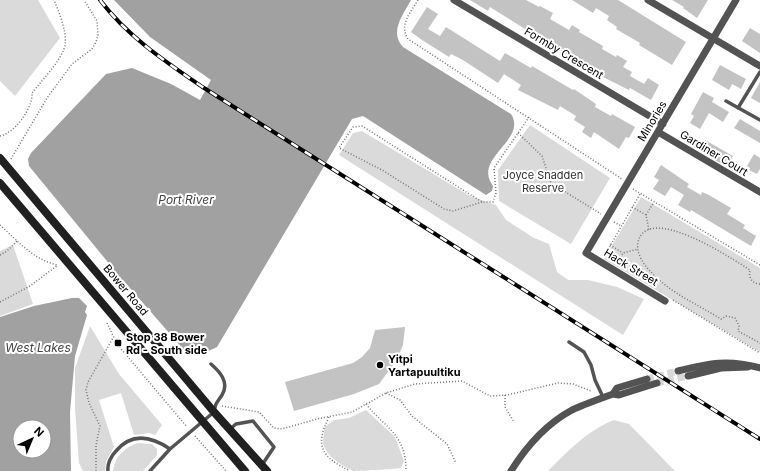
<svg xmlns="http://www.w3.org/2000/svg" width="760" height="471" viewBox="0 0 760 471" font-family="Inter,sans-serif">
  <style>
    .green { fill: #dadada }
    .water { fill: #a1a1a1; fill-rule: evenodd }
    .building { fill: #c3c3c3 }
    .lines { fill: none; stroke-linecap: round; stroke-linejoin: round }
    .street-tunnel { stroke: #d9d9d9; stroke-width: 7; stroke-dasharray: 7 3.5; stroke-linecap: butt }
    .path { stroke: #757575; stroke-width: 1.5; stroke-dasharray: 1 2; stroke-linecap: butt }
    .lane { stroke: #535353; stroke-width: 3.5 }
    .street { stroke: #535353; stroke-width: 7 }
    .secondary { stroke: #202020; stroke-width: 8 }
    .rail-casing { stroke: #000; stroke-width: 4 }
    .rail { stroke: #fff; stroke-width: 2.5; stroke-dasharray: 8; stroke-linecap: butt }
    .poi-dot { fill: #000; stroke: #fff; stroke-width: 1.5 }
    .labels { text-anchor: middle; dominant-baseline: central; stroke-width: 4; stroke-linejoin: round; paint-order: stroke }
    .street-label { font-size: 11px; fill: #000; stroke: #fff }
    .park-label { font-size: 11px; fill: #313131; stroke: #fff }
    .poi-label { font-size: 11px; font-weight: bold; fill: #000; stroke: #fff; text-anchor: start }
    .water-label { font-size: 12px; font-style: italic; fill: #424242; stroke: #fff }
  </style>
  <rect width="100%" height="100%" fill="#fff"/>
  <path class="green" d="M0 0H38L60 38 15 96 0 81Z
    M530 125 610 178 571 244 499 201 498 170Z
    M362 131 470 196 496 205 506 220 534 238 549 244 557 272 568 280H588L617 287 644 299 623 335 339 155 353 133Z
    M641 197 760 268V352L604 259Z
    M13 245 33 304 0 316V251Z
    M90 326 119 374 162 425 155 435 149 433 134 435 121 393 99 400 114 447 106 461 105 471H83L79 463 75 408V368Z
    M366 410 395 437 404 461 401 468C391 469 363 471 354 471 342 466 326 456 323 443 323 438 324 432 325 427L334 420 349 418Z
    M614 420 629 424 675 471H548C568 451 588 430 614 420Z
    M138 443 152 444 157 449V455L143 471H113C115 456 125 447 138 443Z"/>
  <path class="water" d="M114 0H411C403 15 389 32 403 47L511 114C528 140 472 158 493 186L492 191 486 195 363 116 352 119 217 347 202 354 184 350 123 280 118 281 110 272 111 266 29 166 28 159 31 153 106 74 132 68 171 84 200 100 211 80 150 37Z
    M72 298H79L87 306 85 312 87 315 75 356 70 412 71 471H0V317L34 306ZM20 427H44V451H20Z"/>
  <path class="building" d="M470 0H526L539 7 540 6 553 13 550 19 569 30 572 25 580 30 579 32 603 46 602 49 616 57 617 55 627 61 623 67 632 72 630 76 644 84 648 78 659 85 651 100 630 88 629 90 597 74 554 46 553 48 532 36 533 34 490 7 488 11Z
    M572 0H618L686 42 672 65 639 45 640 43 616 29 617 27 607 20 609 16 596 8 593 13Z
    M672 0H708L697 18 683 8 684 7Z
    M427 7 438 14 428 29 440 36 446 27 500 61 505 53 531 68 532 66 573 90 574 89 596 104 595 107 611 116 612 114 635 127 629 138 626 137 619 149 594 132 591 138 582 132 585 127 574 120 576 116 560 106 558 110 518 90 521 85 504 74 498 83 463 60 451 54 449 57 422 40 411 32Z
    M750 28 760 34V53L742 41Z
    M720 65 746 79 741 89 732 84 729 90 712 80Z
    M760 82V103L751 98Z
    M703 92 714 98 712 102 729 112 723 122 709 113 700 129 690 123 694 116 691 114Z
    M740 119 760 131V143L734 128Z
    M705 140 733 156 727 167 699 151Z
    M754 154 760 158V169L757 174 749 170 750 168 747 166Z
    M661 165 689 184 687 187 701 195 702 192 709 195 731 208 727 214 745 225 743 228 756 236 751 246 691 210 690 212 678 205 684 195 671 187 665 196 653 189 659 180 654 177Z
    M405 327 403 345 396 361 379 384 354 394 294 411 285 382 353 363 362 357 370 348 375 330Z"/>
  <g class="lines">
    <path class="street-tunnel" d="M647 379 678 371
      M657 383 688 376"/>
    <path class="path" d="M418 0C410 13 399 25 408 39L622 179
      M518 133 542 156 551 183 601 214
      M0 136C15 133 33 108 32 93 41 81 63 59 65 45 67 31 59 12 54 0
      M11 159 47 98 72 64 92 49 96 42 98 35 97 21 84 0
      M633 189 760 265
      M482 202 453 211 444 209 382 170 339 148 353 127 362 126 482 202H493L496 193 494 168 529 117
      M632 207 646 215 649 230
      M646 215 654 202
      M614 222 621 226
      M0 225C18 241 33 260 58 265
      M610 245 623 253
      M0 255 7 251 17 241
      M605 255 640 194
      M618 263 623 253 638 249
      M760 284C752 284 748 277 750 270 734 260 648 202 638 242 636 253 643 264 650 271 670 293 697 304 721 319L726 316 735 318 739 326 738 331 760 343
      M673 300 760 353
      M0 302 30 286 58 265
      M107 323 117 344 187 427
      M386 393 400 400 412 416 447 444 456 463
      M505 395V407L514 422
      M366 404C386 429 406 434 406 471
      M222 406 259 412 274 428 282 429 317 419 352 412 386 393 415 384 462 381 490 396 507 395 558 383 573 384 591 391
      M329 417C314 447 322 457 350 471
      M195 436 226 471
      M96 471V445L100 426 89 403 86 390 88 382 113 338"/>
    <path class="lane" d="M726 101 760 120
      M738 108 760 72
      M569 342 584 352 591 365 595 380 603 397
      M230 429 236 424 253 421 274 447 262 465
      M108 471C107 464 111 456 116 451 132 432 151 436 170 449
      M150 471 170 449 214 412C216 401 217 403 222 395 230 382 219 371 211 364"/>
    <path class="street" d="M454 0 663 124
      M648 0 760 66
      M658 132 760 192
      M665 301 586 253 736 0
      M678 371C710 363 728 359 760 368
      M688 376 721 368 748 367
      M613 394 617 388 647 379
      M511 471C526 447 546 424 572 410 585 404 599 399 613 394L619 395 657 383"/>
    <path class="secondary" d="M0 158 214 412 267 471
      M0 183 245 471"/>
    <defs>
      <path id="rail" d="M100 0C128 37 166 62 204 88L760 439"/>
    </defs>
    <use href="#rail" class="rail-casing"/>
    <use href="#rail" class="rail"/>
  </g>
  <g class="poi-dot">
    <rect x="114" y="339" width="8" height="8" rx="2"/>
    <circle cx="380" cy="365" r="4"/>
  </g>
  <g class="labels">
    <g class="street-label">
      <text transform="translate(564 53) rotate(31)">Formby Crescent</text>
      <text transform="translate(652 121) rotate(-59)">Minories</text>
      <text transform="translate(714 153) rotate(31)">Gardiner Court</text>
      <text transform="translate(631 267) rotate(31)">Hack Street</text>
      <text transform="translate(126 290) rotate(50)">Bower Road</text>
    </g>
    <g class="park-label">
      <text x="543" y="175">Joyce Snadden<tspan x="543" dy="13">Reserve</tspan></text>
    </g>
    <g class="poi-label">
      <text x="126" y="337">Stop 38 Bower<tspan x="126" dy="13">Rd - South side</tspan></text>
      <text x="388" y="359">Yitpi<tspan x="388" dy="13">Yartapuultiku</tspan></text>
    </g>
    <g class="water-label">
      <text x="186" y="199">Port River</text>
      <text x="38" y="347">West Lakes</text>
    </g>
  </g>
  <g transform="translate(32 439) rotate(44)"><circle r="19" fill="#ffffff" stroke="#999999"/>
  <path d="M0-3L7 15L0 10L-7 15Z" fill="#000000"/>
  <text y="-6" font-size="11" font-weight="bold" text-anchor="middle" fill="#000000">N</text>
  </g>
</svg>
